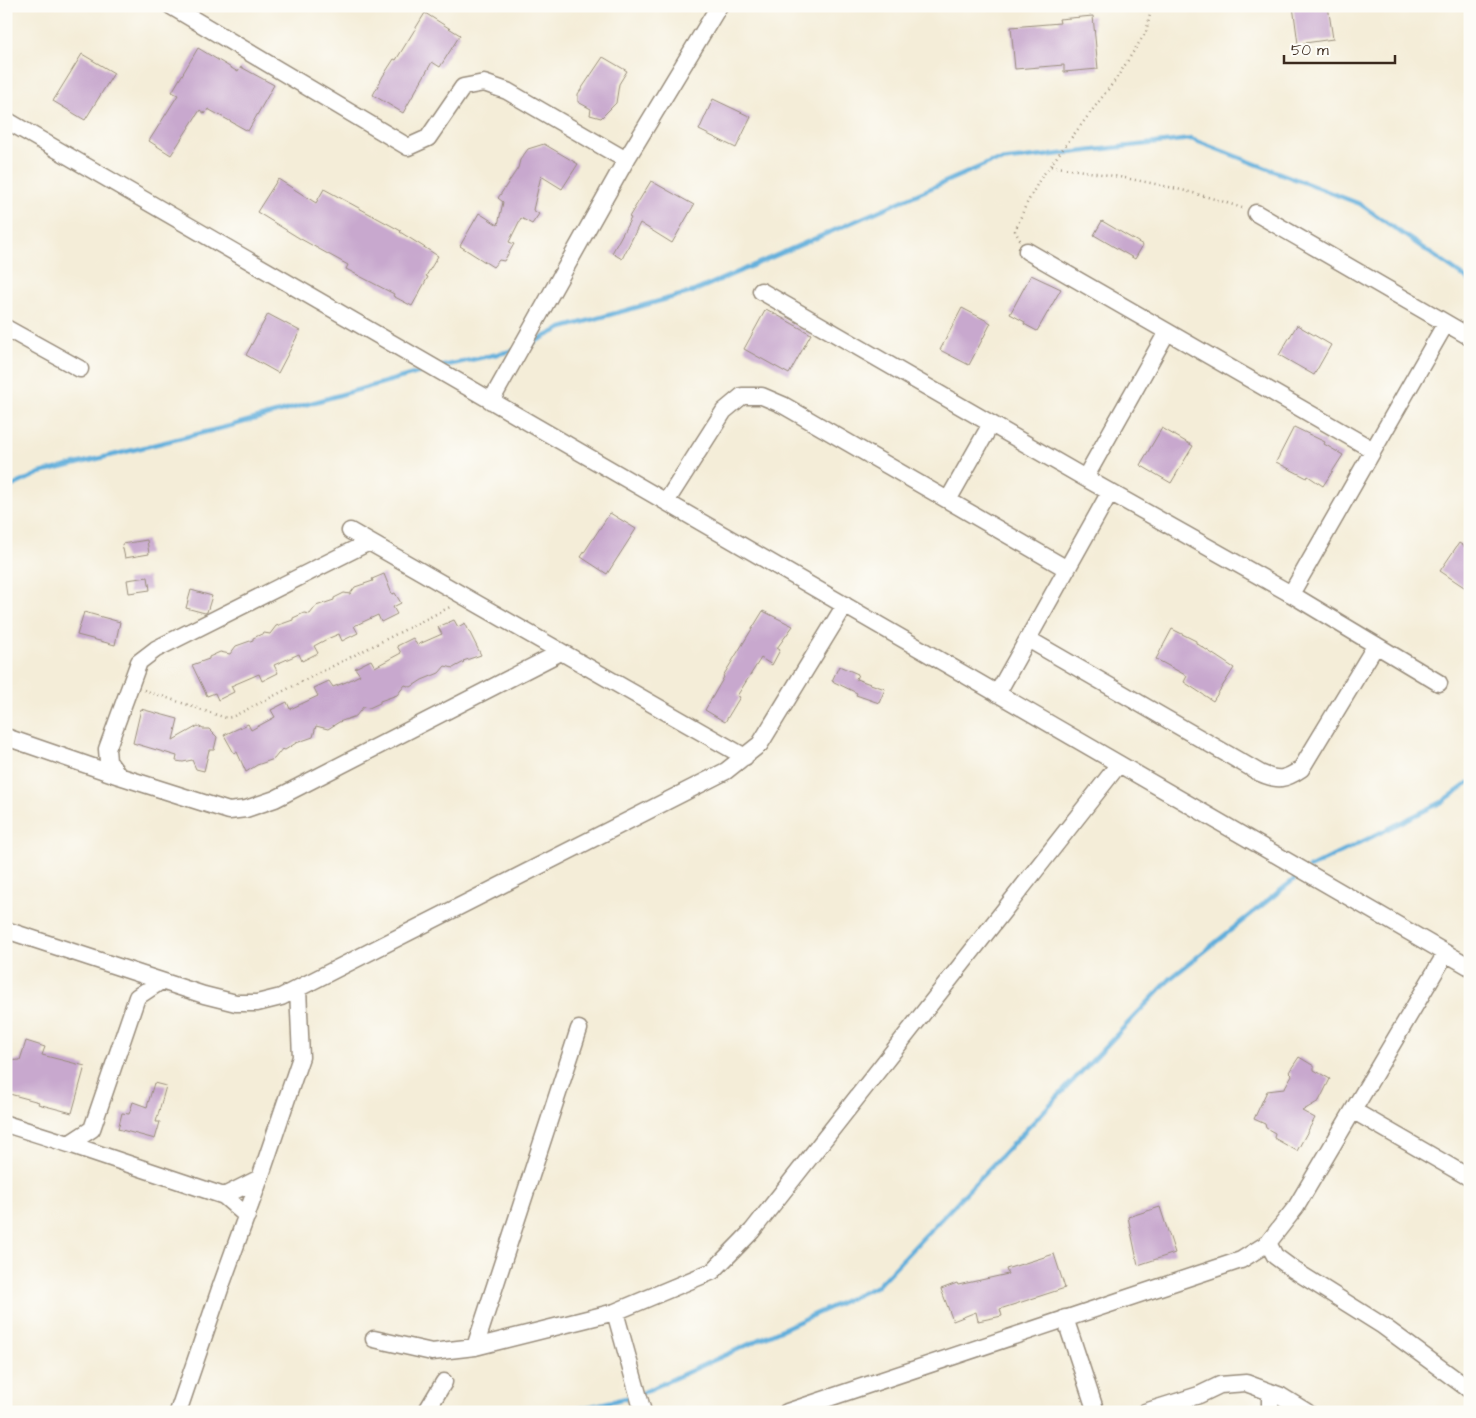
<svg xmlns="http://www.w3.org/2000/svg" width="1476" height="1418" viewBox="0 0 1476 1418" font-family="'Architects Daughter',sans-serif">
  <style>
    .lines { fill: none; stroke-linecap: round; stroke-linejoin: round }
    .stream { stroke: #62afdb; stroke-width: 4.5 }
    .building { fill: #c8a8ce }
    .minor-casing { stroke: #988c7b; stroke-width: 19 }
    .path { stroke: #988c7b; stroke-width: 2.5; stroke-dasharray: 1 4; stroke-linecap: butt }
    .minor { stroke: #fff; stroke-width: 16 }
  </style>
  <rect width="100%" height="100%" fill="#fdfcf7"/>
  <filter id="ink" filterUnits="userSpaceOnUse"><feTurbulence type="fractalNoise" baseFrequency=".02" numOctaves="2"/><feDisplacementMap in="SourceGraphic" scale="10" xChannelSelector="R" yChannelSelector="G"/><feConvolveMatrix kernelMatrix="1 2 1 2 8 2 1 2 1" color-interpolation-filters="sRGB"/></filter>
  <filter id="wash" filterUnits="userSpaceOnUse"><feTurbulence type="fractalNoise" baseFrequency=".0096" numOctaves="4" result="noise"/><feDisplacementMap in="SourceGraphic" scale="20" xChannelSelector="R" yChannelSelector="G"/><feGaussianBlur stdDeviation="1.12" result="paint"/><feColorMatrix in="noise" values="0 0 0 0 0 0 0 0 0 0 0 0 0 0 0 0 0 1.4 0 .05"/><feComposite in="paint" operator="in"/></filter>
  <g filter="url(#wash)">
    <rect width="100%" height="100%" fill="#f4edd8"/>
    <g class="lines">
      <path class="stream" d="M530 344 562 328 692 292 991 162 1191 139 1360 204 1470 281
        M443 366 516 350
        M6 489 40 473 230 426 428 370
        M1309 868 1442 802 1470 782
        M642 1393 877 1286 1171 978 1301 874
        M566 1412 635 1396"/>
    </g>
    <g id="blocks">
      <path class="building" d="M1293 6H1328L1333 39 1298 44Z
        M425 13 460 35 440 67 432 62 403 113 373 95 383 76 394 59 396 60Z
        M1093 16 1098 69 1064 72V65L1015 69 1011 27 1060 23 1059 19Z
        M198 48 238 72 241 67 274 85 248 131 208 109 205 114 200 110 171 155 149 141 178 95 172 92Z
        M82 54 114 73 85 120 53 101Z
        M603 57 627 71 619 84 616 103 601 118 590 115 591 109 578 102V94Z
        M713 99 751 117 736 148 699 130Z
        M544 144 578 164 562 189 541 176 533 210 539 214 532 224 521 218 509 242 514 244 504 261 499 260 493 267 460 246 479 213 498 225 503 202 498 198 518 168 520 160 528 149Z
        M278 179 316 203 324 189 401 231 400 232 438 256 426 276 428 277 412 306 393 296 394 294 346 269 348 265 299 238 257 212Z
        M651 181 694 205 672 243 640 223 622 259 612 253 631 218 629 217Z
        M1102 221 1143 245 1135 259 1094 235Z
        M1031 275 1061 289 1037 331 1024 324 1025 322 1010 314Z
        M962 308 991 323 969 365 940 350Z
        M766 309 811 334 789 374 744 349Z
        M268 314 300 331 278 373 246 355Z
        M1297 325 1331 345 1314 375 1279 355Z
        M1294 427 1325 442 1324 444 1343 455 1323 486 1308 476 1307 478 1276 462Z
        M1162 428 1193 446 1171 483 1140 465Z
        M610 513 636 529 607 574 581 557Z
        M147 540 149 554 125 558 122 544Z
        M1459 543 1470 550V591L1440 571Z
        M384 574 392 594 395 593 401 603 393 607 397 614 381 622 378 615 354 626 358 633 342 641 339 634 327 639 314 646 318 653 302 661 299 654 274 665 278 673 262 681 259 674 231 686 234 692 218 700 215 693 207 696 192 665 209 659V657L220 652 230 654 236 646 253 640V638L264 633 270 634 276 626 293 620V618L304 613 310 614 316 606 334 600V598L344 593 350 594 355 587 373 581 372 579Z
        M148 577 150 590 129 593 127 580Z
        M191 590 212 596 207 612 205 613 186 608Z
        M763 611 793 626 777 648 780 650 772 665 761 658 737 696 740 697 725 722 705 710 724 677 723 676Z
        M84 612 120 622 115 645 77 635Z
        M454 620 458 627 465 623 481 655 463 661 464 662 453 668 445 666 439 673 422 680 411 687 405 685 397 695 380 701V703L369 708 363 707 356 716 339 722 328 729 316 726 313 737 296 743 285 750 282 749 274 759 257 765 246 772 237 752 234 753 224 735 248 724 251 730 275 717 271 710 287 702 290 709 301 704 318 696 314 688 329 681 333 687 346 682 360 675 355 668 371 660 375 667 401 653 397 646 413 638 417 645 442 634 438 627Z
        M1172 629 1196 641V643L1234 668 1213 701 1184 682 1187 676 1156 659Z
        M839 666 858 674 856 679 885 689 879 703 856 695 857 693 832 681Z
        M141 709 178 719 173 740 198 726 203 729H209L217 737 214 750H209L204 771 196 769 192 760 183 762 176 761 177 756 133 743Z
        M26 1041 45 1047 42 1055 85 1066 72 1113 38 1104 39 1102 6 1093V1061L20 1060Z
        M1299 1057 1314 1066V1070L1330 1079 1319 1101 1302 1111 1315 1118 1297 1151 1274 1138 1275 1133 1266 1128 1265 1124 1254 1119 1267 1091 1284 1089 1292 1075 1289 1072Z
        M154 1083 166 1086 156 1122H160L155 1139 118 1129 122 1113 129 1114 133 1102 147 1107Z
        M1160 1207 1175 1253 1138 1265 1128 1217Z
        M1054 1254 1065 1288 1000 1309 1002 1316 978 1321 976 1312 953 1321 941 1289 957 1283 958 1285 1008 1274 1006 1269Z"/>
    </g>
  </g>
  <g filter="url(#ink)">
    <use href="#blocks" fill-opacity="0" stroke="#988c7b" stroke-width="1"/>
    <g class="lines">
      <defs>
        <path id="minor" d="M171 6 408 147 428 138 463 87 484 83 507 91 626 160
          M6 120 1470 967
          M1256 213 1470 337
          M1027 251 1373 450
          M761 291 1085 478 1291 594 1439 683
          M6 328 80 369
          M491 401 626 160 719 6
          M1085 478 1167 332
          M948 500 991 424
          M666 502 724 411 742 396H762L783 405 1067 569
          M350 531 745 757
          M369 542 156 649 139 662 107 749 108 761 119 776 229 811 246 809 275 799 561 652
          M1291 594 1446 323
          M1028 639 1260 773C1278 781 1285 780 1301 769L1376 645
          M997 694 1110 492
          M6 737 119 776
          M6 930 204 995 236 1003H257L281 997 726 771 760 744 845 605
          M1354 1111 1470 1178
          M6 1124 69 1144 92 1129 137 997 161 981
          M69 1144 224 1196 260 1178 301 1057 298 989
          M224 1196 247 1216
          M1268 1243 1275 1256 1294 1270 1383 1326 1470 1390
          M615 1312 643 1412
          M1065 1318 1096 1412
          M374 1339 432 1352 475 1347 615 1312 713 1271 752 1231 1119 764
          M475 1347 579 1029
          M1270 1392V1412
          M178 1412 221 1286 260 1178
          M426 1412 444 1382
          M787 1412 1241 1260 1268 1243 1296 1207 1446 953
          M1145 1412 1199 1395 1220 1385 1246 1383 1281 1396 1307 1412"/>
      </defs>
      <use href="#minor" class="minor-casing"/>
      <path class="path" d="M1051 166C1117 176 1180 186 1242 208
        M1020 240 1015 231 1025 207 1040 179 1116 79 1146 32 1152 6
        M144 690 226 718 232 717 450 607"/>
      <use href="#minor" class="minor"/>
    </g>
  </g>
  <rect width="1476" height="1418" fill="none" stroke="#fdfcf7" stroke-width="25"/>
  <path d="M1284 55v8h111v-8" fill="none" stroke="#3b2a1e" stroke-width="2.5"/>
  <text x="1291" y="55" font-size="15" fill="#3b2a1e" stroke="#fdfcf7" stroke-width="4" paint-order="stroke">50 m</text>
</svg>
